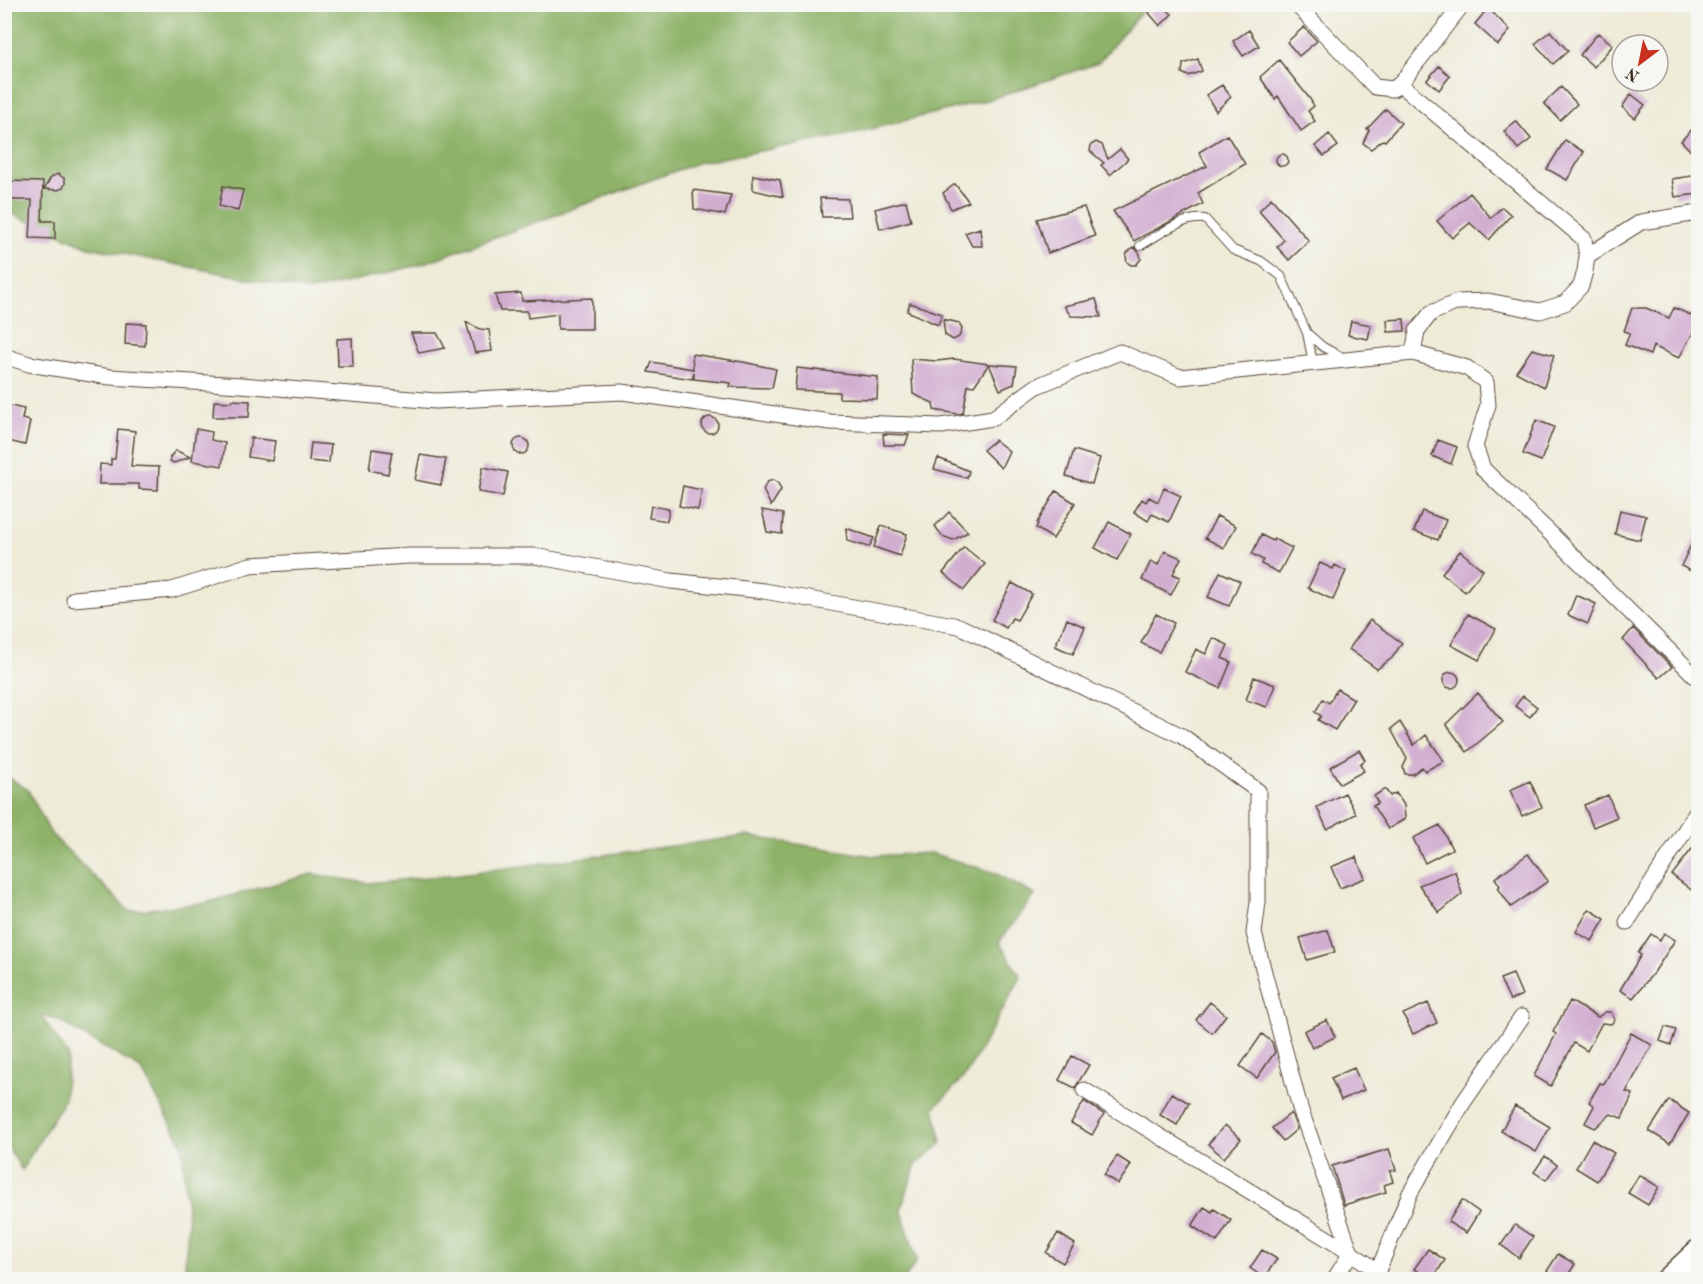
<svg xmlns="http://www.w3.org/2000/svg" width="1703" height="1284" viewBox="0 0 1703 1284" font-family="'Old Standard TT',serif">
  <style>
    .forest { fill: #8db268; stroke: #646e43; stroke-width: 1.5 }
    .building { fill: #d1add0 }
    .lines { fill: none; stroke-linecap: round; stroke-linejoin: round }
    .lane-casing { stroke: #56473a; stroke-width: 10 }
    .street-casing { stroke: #56473a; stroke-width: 17 }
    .secondary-casing { stroke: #56473a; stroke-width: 25 }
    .lane { stroke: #fff; stroke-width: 8 }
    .street { stroke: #fff; stroke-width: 15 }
    .secondary { stroke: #fff; stroke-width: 22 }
  </style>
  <rect width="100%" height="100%" fill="#f6f6f2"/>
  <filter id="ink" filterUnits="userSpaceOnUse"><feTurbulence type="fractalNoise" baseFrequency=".0167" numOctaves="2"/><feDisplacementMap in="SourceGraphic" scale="12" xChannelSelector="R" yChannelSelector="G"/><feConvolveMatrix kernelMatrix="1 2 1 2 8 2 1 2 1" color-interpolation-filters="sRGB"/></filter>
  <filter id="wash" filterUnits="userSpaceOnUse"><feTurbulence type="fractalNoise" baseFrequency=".008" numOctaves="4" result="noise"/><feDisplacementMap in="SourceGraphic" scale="24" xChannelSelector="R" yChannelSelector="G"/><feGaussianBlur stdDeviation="1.35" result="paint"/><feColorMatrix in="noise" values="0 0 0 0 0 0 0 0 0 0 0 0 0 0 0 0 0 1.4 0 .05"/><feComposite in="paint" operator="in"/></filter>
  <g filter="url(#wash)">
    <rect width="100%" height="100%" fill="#eeebd7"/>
    <path class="forest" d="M5 5H1147L1098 63 991 99 843 136 700 162 419 265 311 291 89 247 5 211Z
      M5 775 28 790 51 834 129 911 205 903 312 874 368 883 461 874 746 836 873 856 931 853 995 873 1035 895 999 942 1021 977 965 1076 934 1108 942 1143 916 1165 901 1209 917 1260 905 1279H184L188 1226 182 1144 141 1069 54 1018 41 1016 68 1055 64 1100 22 1170 5 1142Z"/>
    <g id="blocks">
      <path class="building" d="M1155 4H1160L1172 14 1160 26 1149 13Z
        M1488 8 1510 30 1498 45 1475 24Z
        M1304 27 1317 41 1299 56 1287 42Z
        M1249 30 1259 46 1243 56 1233 41Z
        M1550 31 1568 51 1553 64 1535 44Z
        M1598 33 1613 45 1594 67 1580 55Z
        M1198 59 1202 71 1188 76 1182 73 1183 64Z
        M1279 60 1310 99 1314 106 1308 111 1315 121 1301 131 1278 96 1275 99 1260 77Z
        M1439 66 1450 76 1439 90 1427 80Z
        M1222 85 1231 97 1216 111 1206 95Z
        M1561 87 1577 104 1560 120 1544 103Z
        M1631 94 1645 105 1635 118 1622 107Z
        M1386 109 1401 123 1385 141 1383 140 1371 149 1363 143 1369 130 1367 129Z
        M1516 121 1531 139 1518 149 1504 131Z
        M1691 130 1698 137V158L1681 141Z
        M1329 134 1338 146 1324 156 1315 146Z
        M1227 135 1245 164 1198 193 1203 204 1134 241 1113 211 1207 166 1199 152Z
        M1565 140 1584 152 1567 180 1547 169Z
        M1096 142 1102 145 1108 159 1120 149 1128 159 1110 175 1101 165 1104 163 1090 151 1091 145Z
        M1276 160a6 6 0 1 1 12 0a6 6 0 1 1-12 0Z
        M58 174 65 179V184L63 188 58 190 44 189 51 177Z
        M753 175 780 180 783 197 753 190Z
        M1698 175V194L1675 197 1672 179Z
        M9 181 43 182 42 221H55V239L30 238 32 200H9Z
        M955 184 969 202 951 209 943 193Z
        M223 186 243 190 238 211 219 206Z
        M693 190 731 195 725 215 694 209Z
        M1470 193 1491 218 1502 207 1511 215 1489 240 1470 223 1452 238 1437 221Z
        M820 198 848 199 850 217H822Z
        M1271 198 1309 241 1289 260 1277 247 1284 240 1259 211Z
        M906 201 911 221 880 229 875 209Z
        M1084 207 1095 236 1048 253 1037 219Z
        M980 228 982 246H972L965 233Z
        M1134 247 1140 254 1141 259 1136 265H1131L1127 262 1126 257 1127 253Z
        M521 293 522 301 592 298V329H558V314L528 318 527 311H500L495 295Z
        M1096 299 1101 317 1071 316 1064 306Z
        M910 303 942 314 938 325 907 311Z
        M1632 308H1646L1669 318 1674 308 1698 318V323L1679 358 1653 346 1650 355 1625 345 1630 333 1624 331Z
        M943 319 959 323 962 329 959 337 953 340 945 335Z
        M1404 319 1405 331 1388 332 1387 320Z
        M1351 321 1371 325 1368 339 1348 335Z
        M466 322 480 329 489 330 492 351 475 353Z
        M126 323 146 324 145 346 125 344Z
        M411 333H437L445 348 419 353Z
        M352 338 353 366H338L337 339Z
        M1532 349 1554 355 1544 387 1516 372Z
        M692 354 743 362 776 369 772 388 730 387 731 383 694 379V372L692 379 648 372 652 362 693 369Z
        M911 359 937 361 954 359 989 364 974 386 968 385 963 413 958 414 934 410 933 403 913 394Z
        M989 364 1017 366 1014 384 1000 390Z
        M797 368 878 377 877 399 839 398V392L795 390Z
        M232 400 250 401 249 417H213L214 401 232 402Z
        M6 405 24 409 22 419 30 421 25 445 4 440Z
        M702 425a8 8 0 1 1 16 0a8 8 0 1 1-16 0Z
        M1536 420 1554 427 1541 461 1523 454Z
        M118 429 135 431 131 466 159 467 158 490 139 489V484H99L100 464 111 465V459H115Z
        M196 429 212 432 211 440 225 443 222 466 192 461Z
        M883 434 909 435 905 445H884Z
        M251 438 275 441 272 461 248 457Z
        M513 446a8 8 0 1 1 16 0a8 8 0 1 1-16 0Z
        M995 440 1009 451 1001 468 983 450Z
        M1438 440 1457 447 1451 464 1432 456Z
        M311 443 331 445 329 463 309 461Z
        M372 449 392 452 388 474 369 470Z
        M1074 450 1100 458 1092 484 1066 476Z
        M175 451H177L190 457 174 463 170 461V457Z
        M420 455 446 459 441 485 415 480Z
        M938 458 969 471 967 478 934 469Z
        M483 467 508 472 503 496 478 492Z
        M773 480 778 483 781 490 771 506 763 490 767 482Z
        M683 486 702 490 698 510 679 506Z
        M1164 488 1181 496 1169 522 1152 514 1148 521 1134 512 1142 499 1146 502 1149 497 1158 502Z
        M1056 491 1075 503 1053 539 1036 528 1038 524 1037 523Z
        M651 506 669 509 667 521 649 518Z
        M762 510 783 514 782 534 767 532Z
        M1620 510 1646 516 1640 540 1615 534Z
        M1422 511 1446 520 1438 540 1414 531Z
        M949 512 968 532 953 540 942 536 935 526Z
        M1217 516 1236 526 1224 548 1205 538Z
        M1109 522 1131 534 1117 560 1095 548Z
        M881 526 907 534 900 556 874 547Z
        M846 528 874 538 869 547 847 541Z
        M1698 530V555L1691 571 1681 566Z
        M1261 535 1273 541 1274 539 1292 548 1279 573 1261 564 1263 560 1252 554Z
        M964 547 985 564 964 590 943 573Z
        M1165 551 1181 558 1173 574 1180 577 1171 595 1142 580 1151 561 1158 565Z
        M1460 551 1483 570 1465 592 1442 573Z
        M1320 563 1333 569 1335 565 1346 571 1333 600 1308 588Z
        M1220 572 1240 581 1229 606 1208 597Z
        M1012 583 1032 594 1017 620 1012 618 1006 628 992 620Z
        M1576 595 1596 604 1588 624 1568 615Z
        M1156 614 1174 623 1159 652 1141 643Z
        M1468 614 1496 629 1479 660 1451 645Z
        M1067 619 1085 627 1073 654 1055 646Z
        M1370 620 1402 643 1392 658 1377 669 1349 649Z
        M1633 628 1672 667 1659 678 1623 640Z
        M1213 638 1228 645 1222 658 1231 662 1220 688 1185 672 1196 649 1206 654Z
        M1443 680a8 8 0 1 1 16 0a8 8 0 1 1-16 0Z
        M1254 677 1275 685 1267 707 1246 700Z
        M1337 689 1354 699 1335 730 1318 720 1321 716 1315 712 1323 699 1329 703Z
        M1478 693 1503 722 1467 752 1446 724Z
        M1523 696 1537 707 1530 717 1515 706Z
        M1400 722 1414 745 1426 735 1444 761 1425 771 1422 767 1413 774H1405L1403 767 1407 759 1391 729Z
        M1359 750 1365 760 1360 764 1364 771 1340 784 1330 767Z
        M1530 781 1542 807 1522 816 1510 790Z
        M1385 789 1390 796 1396 793 1404 805 1405 819 1388 829 1373 806 1378 803 1374 796Z
        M1345 793 1356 814 1327 829 1317 807Z
        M1608 795 1617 817 1593 827 1584 805Z
        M1440 825 1452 849 1425 863 1413 838Z
        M1698 841V895L1672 875Z
        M1528 854 1548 881 1511 907 1498 888 1500 886 1495 878Z
        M1356 857 1365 878 1340 888 1331 867Z
        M1455 871 1462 894 1439 913 1419 885Z
        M1589 909 1605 919 1592 941 1576 932Z
        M1328 930 1335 952 1307 960 1300 938Z
        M1664 933 1675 940 1655 971 1633 998 1620 990 1641 955 1638 953 1651 934 1660 940Z
        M1513 974 1522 995 1510 1000 1500 979Z
        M1570 1001 1598 1017 1605 1012H1611L1615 1020 1611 1024 1602 1023 1587 1051 1574 1043 1551 1086 1534 1076 1556 1034 1553 1032Z
        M1210 1002 1226 1015 1212 1033 1196 1020Z
        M1428 1003 1437 1023 1413 1034 1403 1014Z
        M1327 1020 1335 1037 1312 1048 1304 1031Z
        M1665 1027 1676 1030 1671 1045 1660 1041Z
        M1631 1033 1652 1045 1626 1092 1633 1094 1622 1118 1611 1114 1595 1128 1585 1123 1594 1106 1589 1102 1600 1083 1603 1084 1605 1082Z
        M1262 1034 1272 1042 1275 1052 1257 1078 1240 1066Z
        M1072 1056 1089 1065 1075 1088 1059 1080Z
        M1354 1068 1364 1090 1341 1100 1331 1078Z
        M1172 1093 1189 1103 1177 1125 1160 1115Z
        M1669 1100 1689 1113 1670 1144 1649 1131Z
        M1084 1101 1104 1114 1092 1135 1071 1123Z
        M1515 1106 1550 1127 1536 1152 1501 1131Z
        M1291 1113 1297 1129 1283 1141 1272 1128Z
        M1225 1125 1241 1139 1224 1158 1208 1144Z
        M1592 1140 1614 1153 1597 1181 1576 1168Z
        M1389 1149 1396 1170 1390 1171 1393 1182 1384 1185 1386 1192 1344 1205 1332 1166Z
        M1117 1156 1131 1165 1118 1184 1104 1175Z
        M1545 1156 1557 1165 1546 1180 1534 1172Z
        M1639 1175 1659 1187 1648 1205 1628 1193Z
        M1462 1200 1479 1212 1466 1233 1448 1222Z
        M1204 1207 1212 1212 1214 1209 1231 1220 1217 1242 1192 1226Z
        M1515 1225 1533 1237 1519 1258 1501 1245Z
        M1058 1233 1075 1244 1063 1263 1046 1253Z
        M1428 1249 1445 1260 1432 1280 1414 1269Z
        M1262 1250 1277 1259 1264 1278 1250 1268Z
        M1558 1254 1575 1264 1565 1280H1551L1553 1276 1547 1271Z"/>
    </g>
  </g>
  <g filter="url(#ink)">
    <use href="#blocks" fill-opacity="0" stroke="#56473a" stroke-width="1.5"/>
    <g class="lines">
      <defs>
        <path id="lane" d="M1140 246C1159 235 1182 216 1205 219L1233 250 1261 261 1281 276 1307 333 1313 363
          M1307 333 1323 347 1344 358"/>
        <path id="street" d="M1296 4 1375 87 1393 89 1400 84 1463 4
          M1400 84 1584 239 1587 256 1585 271 1581 286 1565 303 1540 311 1488 301 1458 302 1431 313 1417 331 1413 353
          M1587 256 1641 222 1698 213
          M4 356 29 364 110 377 241 385 436 401 622 392 830 422 941 426 993 418 1037 386 1120 352 1180 377 1413 353 1467 368 1486 382 1488 405 1475 446 1483 469 1547 530 1698 679
          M74 599 172 590 250 565 410 556H534L671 581 764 591 959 626 1182 736 1258 791V902L1254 933 1263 968 1300 1108 1351 1253 1378 1271 1410 1193 1463 1103 1522 1017
          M1627 922 1698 810
          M1084 1090 1351 1253 1334 1280"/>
        <path id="secondary" d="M1667 1280 1698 1251"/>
      </defs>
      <use href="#lane" class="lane-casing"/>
      <use href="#street" class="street-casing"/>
      <use href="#secondary" class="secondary-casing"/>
      <use href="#lane" class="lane"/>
      <use href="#street" class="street"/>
      <use href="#secondary" class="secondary"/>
    </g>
  </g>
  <rect width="1703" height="1284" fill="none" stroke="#f6f6f2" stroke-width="24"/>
  <g transform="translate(1640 63) rotate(212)"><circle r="28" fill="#f6f6f2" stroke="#aba49d" stroke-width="1.5"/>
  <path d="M0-4.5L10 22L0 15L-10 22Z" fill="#c8321e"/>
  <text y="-9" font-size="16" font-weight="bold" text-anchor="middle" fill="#3b2a1e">N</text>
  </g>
</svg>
